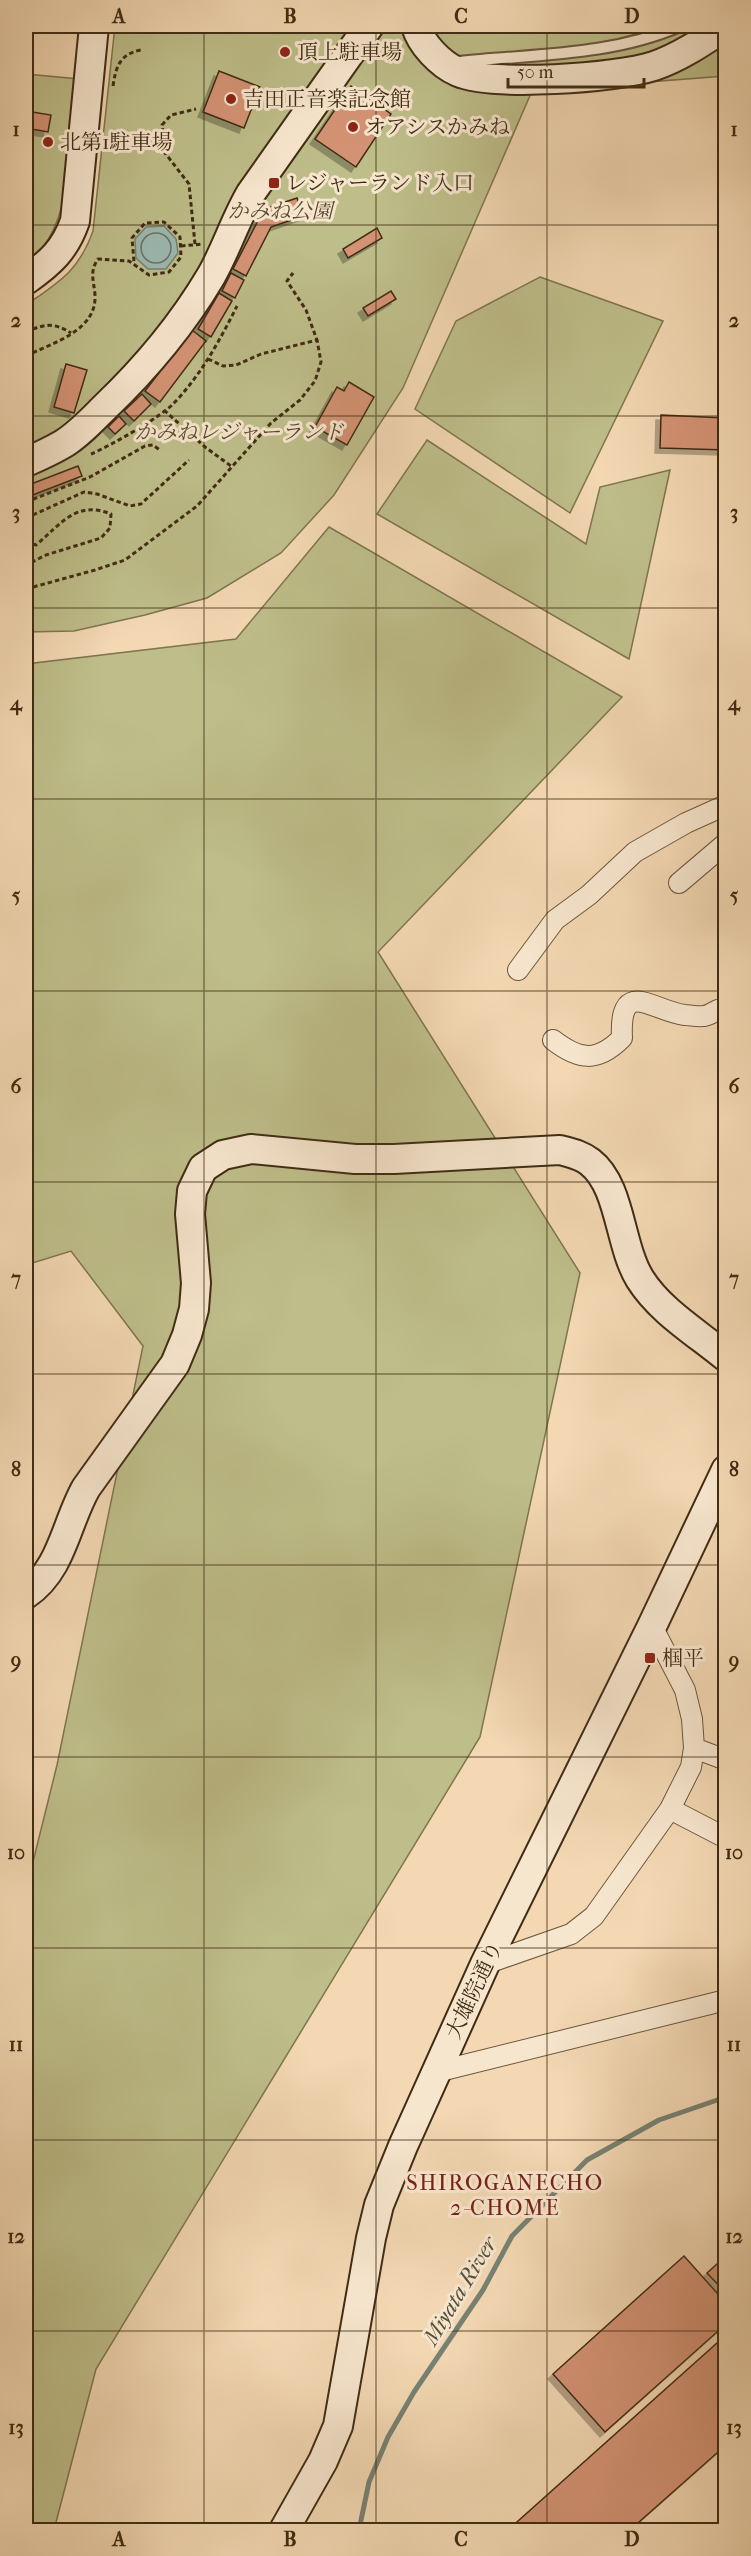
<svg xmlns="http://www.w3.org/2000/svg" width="751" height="2556" viewBox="0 0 751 2556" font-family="'IM FELL French Canon','Noto Serif JP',serif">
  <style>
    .green { fill: #bebe8a; stroke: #7f754f; stroke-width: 1.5 }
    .water { fill: #9cb9b2; stroke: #778173; stroke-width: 1.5 }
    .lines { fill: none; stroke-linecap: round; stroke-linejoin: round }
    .shore { stroke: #6e7263; stroke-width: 1.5 }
    .stream { stroke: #778173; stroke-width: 5 }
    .building { fill: #d49374; stroke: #402c14; stroke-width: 1.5; filter: url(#shadow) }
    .lane-casing { stroke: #6d573c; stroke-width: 14 }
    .street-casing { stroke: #6d573c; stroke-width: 22 }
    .secondary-casing { stroke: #402c14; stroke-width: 32 }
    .path { stroke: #402c14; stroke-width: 3; stroke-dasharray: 4.5 3; stroke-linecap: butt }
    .lane { stroke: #f7e6ce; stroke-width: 10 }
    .street { stroke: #f7e6ce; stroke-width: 20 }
    .secondary { stroke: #f7e6ce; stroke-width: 28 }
    .grid { fill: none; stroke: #402c14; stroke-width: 1.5; stroke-opacity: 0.55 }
    .poi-dot { fill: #8f2418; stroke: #f7e6ce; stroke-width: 2 }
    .labels { text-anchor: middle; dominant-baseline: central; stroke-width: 6; stroke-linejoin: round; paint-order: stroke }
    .poi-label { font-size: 21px; fill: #402c14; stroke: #f7e6ce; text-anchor: start }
    .park-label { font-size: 21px; font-style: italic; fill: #59492c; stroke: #f7e6ce }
    .street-label { font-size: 21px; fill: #402c14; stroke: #f7e6ce }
    .neighbourhood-label { font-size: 22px; letter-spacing: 1.5px; fill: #7a1f14; stroke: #f7e6ce }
    .water-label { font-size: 22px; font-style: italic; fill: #574f3c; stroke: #f7e6ce }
    .neatline { fill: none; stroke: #402c14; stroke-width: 2 }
    .grid-label { font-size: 20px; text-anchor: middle; font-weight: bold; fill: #402c14 }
  </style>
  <defs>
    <filter id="shadow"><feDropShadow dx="-5" dy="5" stdDeviation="0" flood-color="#0004"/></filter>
  </defs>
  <rect width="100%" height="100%" fill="#f3d8b3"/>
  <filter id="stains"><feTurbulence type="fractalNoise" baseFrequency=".00333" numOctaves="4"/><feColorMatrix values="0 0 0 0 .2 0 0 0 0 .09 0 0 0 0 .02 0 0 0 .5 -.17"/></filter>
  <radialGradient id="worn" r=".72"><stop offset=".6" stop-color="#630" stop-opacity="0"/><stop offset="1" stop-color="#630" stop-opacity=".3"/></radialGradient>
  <path class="green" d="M115 26H725V76L532 91 403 388 334 495 281 553 207 598 145 615 74 631 26 632V305C59 282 79 271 93 231Z
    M26 74 79 79C73 132 74 232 26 264Z
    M540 277 663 321 570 513 415 409 456 321Z
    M427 440 586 544 600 487 670 470 629 659 377 514Z
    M329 527 622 697 378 952 580 1273 480 1737 96 2369 54 2530H26V1890L57 1765 143 1346 71 1251 26 1265V664L236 639Z"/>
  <path class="water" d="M164 226 176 239 178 253 166 269H148L136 258 135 239 146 227Z"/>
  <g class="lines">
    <path class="shore" d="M141 248a15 15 0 1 1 30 0a15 15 0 1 1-30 0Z"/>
    <path class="stream" d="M359 2530 369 2482 388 2437 414 2392 483 2290 512 2236 587 2160 659 2120 726 2097"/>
  </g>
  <path class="building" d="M219 71 260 87 244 128 203 112Z
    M351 86 391 114 356 167 315 139Z
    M26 111 51 115 48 132 26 128Z
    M297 198 303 216 271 227 246 276 233 269 264 209Z
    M377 228 382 238 348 258 343 249Z
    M231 273 244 280 235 298 222 291Z
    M391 291 396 299 368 316 363 308Z
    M219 293 232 301 211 337 198 329Z
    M192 330 206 341 160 402 145 391Z
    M66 364 87 370 74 413 54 407Z
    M349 382 374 397 347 445 315 427 337 387 344 391Z
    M142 394 151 404 134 421 124 411Z
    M661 415 726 418V450L660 448Z
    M119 416 126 424 115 434 108 427Z
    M78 466 82 476 30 496 26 486Z
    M684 2256 726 2303V2324L605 2432 553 2374Z
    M726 2256V2293L707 2273Z
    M726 2335V2445L630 2530H508Z"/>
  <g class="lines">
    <defs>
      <path id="lane" d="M459 62C533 54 611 56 680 26"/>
      <path id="street" d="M679 883 726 843
        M518 970 555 920 589 895 635 852 686 823 726 805
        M553 1040C579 1060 597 1063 622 1038 619 976 652 1011 685 1015 690 1015 698 1017 704 1016 712 1015 717 1008 726 1008
        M694 1748 726 1760
        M670 1809 726 1838
        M485 1964 571 1934 594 1916 670 1809 691 1767 694 1748 692 1719 685 1690 652 1626
        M436 2072 726 2000"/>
      <path id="secondary" d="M416 26C421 44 440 64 458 72 492 87 617 78 654 66 680 57 702 42 726 26
        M26 280C50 263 65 250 75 221L94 26
        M26 462C38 457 51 451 63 444 78 435 91 421 104 408 145 369 182 325 211 276 226 250 235 220 251 193L369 26
        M26 1594C62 1570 66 1523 86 1488L175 1364 187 1335 194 1309 196 1283 190 1214 192 1191 203 1168 223 1155 251 1149 355 1159H394L560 1150C571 1153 581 1155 590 1162 621 1186 619 1245 640 1279 660 1311 697 1333 726 1357
        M284 2530 323 2461 338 2426 371 2238 379 2205 403 2146 485 1964 652 1626 726 1470"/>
    </defs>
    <use href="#lane" class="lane-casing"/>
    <use href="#street" class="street-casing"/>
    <use href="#secondary" class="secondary-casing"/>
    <path class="path" d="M113 86C116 66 120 54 141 50
      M195 244 189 184 165 153 162 125 171 115 196 109
      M181 246 203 244
      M26 332C44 324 54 322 71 333
      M26 356C52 343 97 331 95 295 94 281 89 272 98 259L129 261 149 275 169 272 181 257 180 237 164 222 145 223 132 238 134 262
      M208 359 223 366 236 365 261 354 317 340 306 310 287 281 293 273
      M164 410 205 447 231 466
      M91 454C110 446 161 417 174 403 201 375 220 340 237 306
      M26 502 90 477 145 446 153 445 161 451
      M26 518 84 492 97 494 130 506 141 504 189 460
      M26 541 36 545C61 524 76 500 111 514L110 528 101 538 46 555 26 565
      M26 589 95 570 125 560 197 506 271 423 300 400 315 381 321 362 317 340"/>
    <use href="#lane" class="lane"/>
    <use href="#street" class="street"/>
    <use href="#secondary" class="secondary"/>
  </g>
  <path class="grid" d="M204 26V2530M376 26V2530M547 26V2530M26 225H726M26 416H726M26 608H726M26 799H726M26 991H726M26 1182H726M26 1374H726M26 1565H726M26 1757H726M26 1948H726M26 2140H726M26 2331H726"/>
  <g class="poi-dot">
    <circle cx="285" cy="52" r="6"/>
    <circle cx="231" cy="99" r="6"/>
    <circle cx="353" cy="127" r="6"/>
    <circle cx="48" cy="142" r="6"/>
    <rect x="268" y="177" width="12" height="12" rx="3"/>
    <rect x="644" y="1652" width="12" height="12" rx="3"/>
  </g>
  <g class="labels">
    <g class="poi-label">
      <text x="297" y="52">頂上駐車場</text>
      <text x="243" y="99">吉田正音楽記念館</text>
      <text x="365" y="127">オアシスかみね</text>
      <text x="60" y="142">北第1駐車場</text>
      <text x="286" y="183">レジャーランド入口</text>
      <text x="662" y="1658">椢平</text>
    </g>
    <g class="park-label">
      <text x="280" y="211">かみね公園</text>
      <text x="239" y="432">かみねレジャーランド</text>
    </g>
    <g class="street-label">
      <text transform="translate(474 1990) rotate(-65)">大雄院通り</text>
    </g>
    <g class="neighbourhood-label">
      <text x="505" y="2183">SHIROGANECHO<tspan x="505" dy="25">2-CHOME</tspan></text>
    </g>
    <g class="water-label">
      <text transform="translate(460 2291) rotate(-59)">Miyata River</text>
    </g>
  </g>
  <rect width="751" height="2556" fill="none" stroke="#f3d8b3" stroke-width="66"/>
  <path d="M508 78v9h136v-9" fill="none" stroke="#402c14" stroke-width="3"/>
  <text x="517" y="78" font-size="18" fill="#402c14" stroke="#f7e6ce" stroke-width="4.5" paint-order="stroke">50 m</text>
  <rect x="33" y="33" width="685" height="2490" class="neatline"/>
  <g class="grid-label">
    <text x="119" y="23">A</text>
    <text x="290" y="23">B</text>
    <text x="461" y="23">C</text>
    <text x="632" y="23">D</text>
    <text x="16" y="136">1</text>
    <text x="734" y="136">1</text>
    <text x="16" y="327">2</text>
    <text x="734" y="327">2</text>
    <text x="16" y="519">3</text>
    <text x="734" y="519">3</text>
    <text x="16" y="710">4</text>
    <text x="734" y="710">4</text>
    <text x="16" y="902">5</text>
    <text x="734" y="902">5</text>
    <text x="16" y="1093">6</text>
    <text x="734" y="1093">6</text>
    <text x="16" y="1285">7</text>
    <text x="734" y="1285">7</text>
    <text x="16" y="1476">8</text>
    <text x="734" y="1476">8</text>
    <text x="16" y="1668">9</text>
    <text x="734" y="1668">9</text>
    <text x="16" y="1859">10</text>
    <text x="734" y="1859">10</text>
    <text x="16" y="2051">11</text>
    <text x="734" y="2051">11</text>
    <text x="16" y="2243">12</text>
    <text x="734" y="2243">12</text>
    <text x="16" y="2434">13</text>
    <text x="734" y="2434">13</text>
    <text x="119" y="2546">A</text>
    <text x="290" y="2546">B</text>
    <text x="461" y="2546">C</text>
    <text x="632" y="2546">D</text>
  </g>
  <rect width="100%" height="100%" filter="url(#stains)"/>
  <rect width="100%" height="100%" fill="url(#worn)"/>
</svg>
